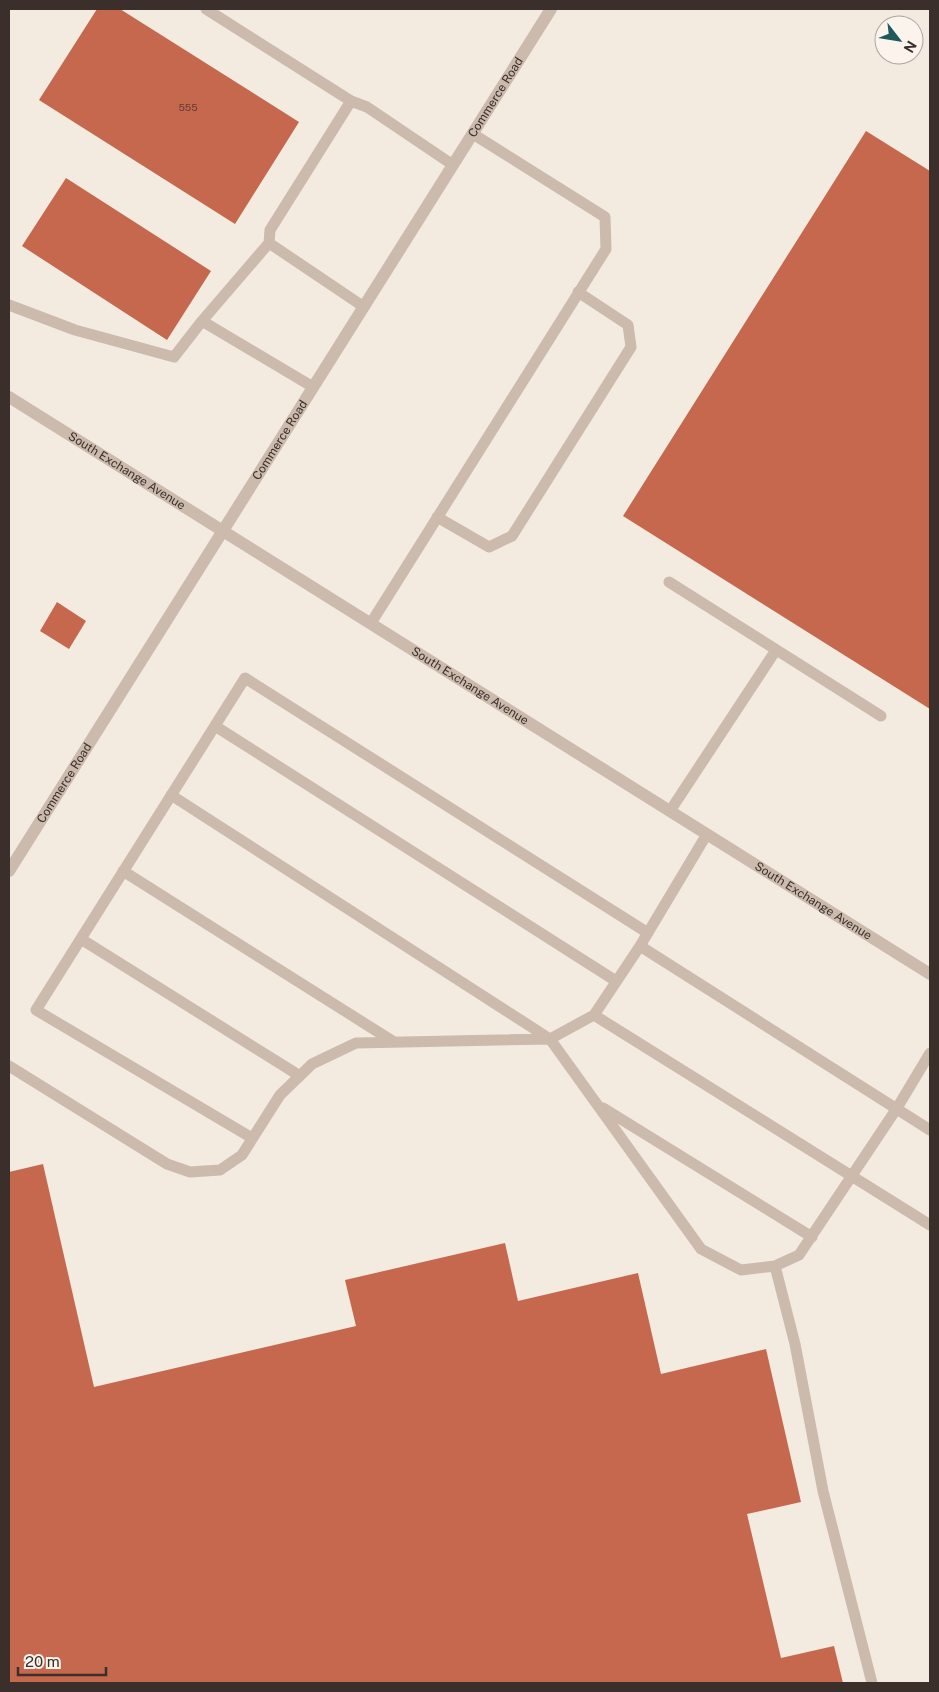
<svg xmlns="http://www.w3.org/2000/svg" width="939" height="1692" viewBox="0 0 939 1692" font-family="'Public Sans',sans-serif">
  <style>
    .building { fill: #c5684d }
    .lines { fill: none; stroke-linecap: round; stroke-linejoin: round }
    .service { stroke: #ccbaac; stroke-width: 11 }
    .minor { stroke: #ccbaac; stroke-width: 12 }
    .labels { text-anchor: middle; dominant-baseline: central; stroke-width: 4; stroke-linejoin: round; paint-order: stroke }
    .number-label { font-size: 10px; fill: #5d3d34 }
    .street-label { font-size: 12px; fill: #3a2f2b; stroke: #faf4ed }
  </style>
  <rect width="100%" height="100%" fill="#f3eae0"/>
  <path class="building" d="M97 9H120L299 122 235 224 39 100Z
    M866 131 930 171V709L623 516Z
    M66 178 211 271 167 340 22 246Z
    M57 602 86 621 69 649 40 631Z
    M43 1164 94 1387 356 1326 345 1280 505 1243 518 1301 638 1273 661 1374 766 1349 801 1502 747 1514 781 1658 834 1646 843 1683H9V1172Z"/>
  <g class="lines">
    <path class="service" d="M206 9 351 101
      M9 305 75 330 174 357 202 321 313 387
      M364 307 269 243 270 230 351 101 367 107 453 165
      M202 321 269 243
      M437 517 489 547 512 536 631 347 628 325 578 292
      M669 582 881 716
      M371 623 606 249 605 217 473 134
      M215 726 616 981
      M171 795 550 1039 701 1249 741 1270 775 1266 799 1255 897 1108 930 1053
      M670 811 776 650
      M707 834 640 946 930 1130
      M123 871 394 1042
      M81 939 300 1076
      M594 1015 930 1225
      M9 1066 167 1164 190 1172 220 1170 242 1155 280 1095 312 1064 356 1043 550 1039 594 1015 640 946
      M603 1108 812 1237
      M252 1138 36 1010 245 678 648 933
      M775 1266 795 1344 823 1491 872 1683"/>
    <g class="minor">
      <path id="s1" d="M9 397 930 974"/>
      <path id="s2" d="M9 871 551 9"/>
    </g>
  </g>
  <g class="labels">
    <g class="number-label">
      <text x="188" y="107">555</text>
    </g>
    <g class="street-label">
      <text stroke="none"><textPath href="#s2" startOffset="914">Commerce Road</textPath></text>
      <text stroke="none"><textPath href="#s2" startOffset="509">Commerce Road</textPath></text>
      <text stroke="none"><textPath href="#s1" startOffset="139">South Exchange Avenue</textPath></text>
      <text stroke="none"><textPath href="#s1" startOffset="544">South Exchange Avenue</textPath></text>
      <text stroke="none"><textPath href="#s2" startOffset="104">Commerce Road</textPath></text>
      <text stroke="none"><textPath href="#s1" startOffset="949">South Exchange Avenue</textPath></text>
    </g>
  </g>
  <rect width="939" height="1692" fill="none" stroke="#3a2f2b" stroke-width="20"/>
  <g transform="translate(899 40) rotate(121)"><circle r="24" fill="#faf4ed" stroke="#ada59f"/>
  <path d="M0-4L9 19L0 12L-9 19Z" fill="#20595c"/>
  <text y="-8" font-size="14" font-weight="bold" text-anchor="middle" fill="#3a2f2b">N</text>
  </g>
  <path d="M18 1667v8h88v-8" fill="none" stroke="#3a2f2b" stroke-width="2.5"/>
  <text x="25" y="1667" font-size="15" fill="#3a2f2b" stroke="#faf4ed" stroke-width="4" paint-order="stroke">20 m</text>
</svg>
